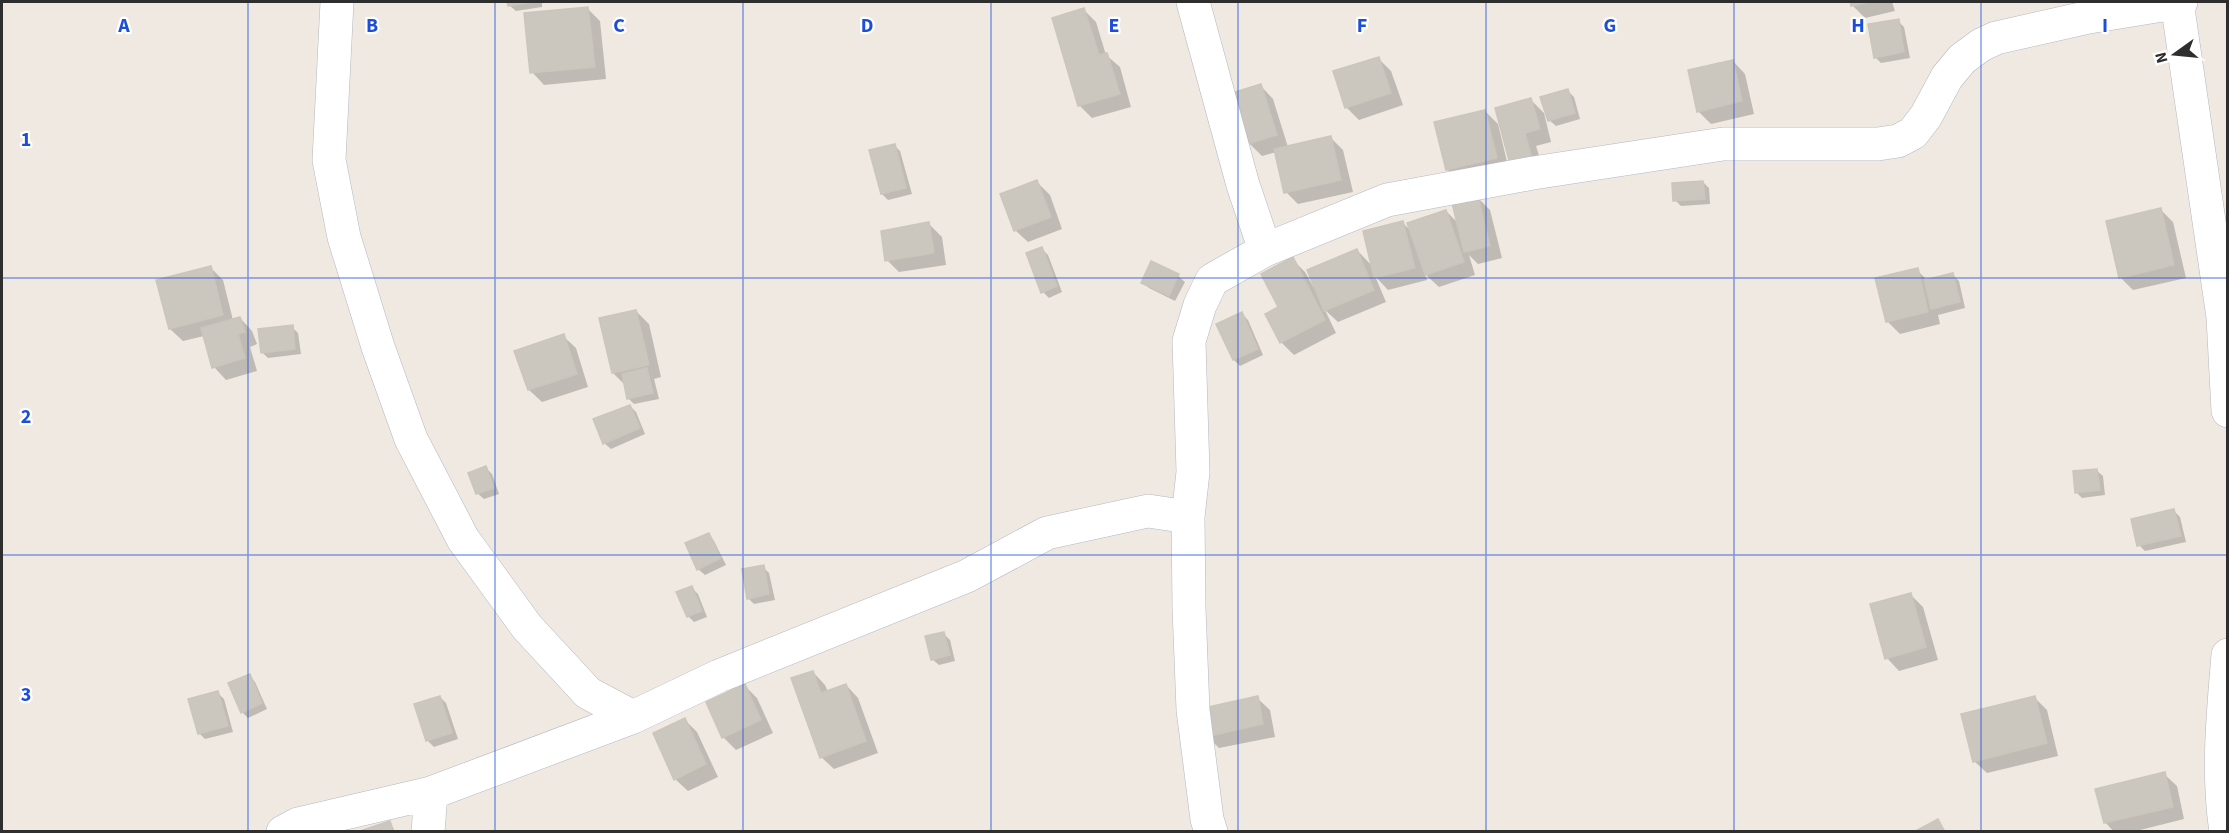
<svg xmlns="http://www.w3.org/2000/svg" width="2229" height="833" viewBox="0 0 2229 833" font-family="'Source Sans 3',sans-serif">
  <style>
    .shadow { fill: #0003 }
    .building { fill: #cbc7bf; stroke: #cbc5ba; stroke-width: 1.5 }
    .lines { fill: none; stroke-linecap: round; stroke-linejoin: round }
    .minor-casing { stroke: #b4b7c1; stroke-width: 34 }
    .minor { stroke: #fff; stroke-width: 33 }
    .grid { fill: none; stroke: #1d4ed8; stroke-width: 1.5; stroke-opacity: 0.55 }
    .grid-label { font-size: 20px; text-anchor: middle; font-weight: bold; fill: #1d4ed8; stroke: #fff; stroke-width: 4.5; stroke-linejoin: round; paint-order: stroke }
  </style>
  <rect width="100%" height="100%" fill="#efe9e1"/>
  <path class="shadow" d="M509 2H542V7L516 11 509 5Z
    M1851 2H1892L1895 11 1865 18 1852 5Z
    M587 8 600 21 606 79 544 85 532 72Z
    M1084 10 1096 22 1106 55 1120 67 1131 107 1092 118 1080 106 1054 19Z
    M1898 21 1904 27 1910 58 1881 63 1875 57Z
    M1378 58 1391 71 1403 105 1359 120 1346 107Z
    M1733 61 1745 74 1754 114 1711 124 1698 111Z
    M1261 86 1273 99 1288 147 1331 138 1343 150 1353 192 1298 204 1286 192 1276 152 1262 156 1249 143Z
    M1568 91 1574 97 1580 119 1556 126 1549 120Z
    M1531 100 1544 113 1551 142 1536 146 1544 171 1512 164Z
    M1485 111 1498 124 1509 170 1460 182 1447 169Z
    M894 145 900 151 912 194 888 200 882 194Z
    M1037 182 1050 195 1062 229 1028 242 1015 230Z
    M1703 182 1709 188 1710 204 1681 206 1675 200Z
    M1478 198 1490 210 1502 258 1478 264 1469 255 1475 275 1439 287 1425 274 1427 280 1388 290 1375 276 1386 302 1338 322 1325 310 1336 333 1294 355 1281 342 1280 308 1292 259 1305 272 1314 288 1357 250 1373 267 1403 223 1412 232 1446 211 1459 224Z
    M2160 209 2173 222 2186 278 2133 290 2121 278 2107 222Z
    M929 224 942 237 946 265 899 272 887 260Z
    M1042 249 1048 255 1062 292 1049 298 1043 292Z
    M1152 263 1178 276 1185 282 1175 301 1149 288 1143 282Z
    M211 268 223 280 233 320 240 318 252 331 257 344 250 347 257 371 226 380 214 367 204 336 183 341 170 329Z
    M1917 270 1928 281 1953 275 1959 281 1965 308 1938 315 1940 324 1900 334 1887 321Z
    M636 311 649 324 661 377 654 379 659 399 634 404 628 398 625 385 613 373Z
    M1242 314 1248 320 1263 355 1240 366 1234 360Z
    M292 327 298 333 301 354 268 358 262 352Z
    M563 336 576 348 588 387 542 402 529 390Z
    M630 406 636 412 645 434 611 449 604 443Z
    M486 468 492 474 499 494 484 499 477 493Z
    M2096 470 2103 476 2105 495 2082 498 2076 492Z
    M2174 511 2180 517 2186 542 2145 551 2139 545Z
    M708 534 714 541 726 565 705 575 698 569Z
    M763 567 769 573 775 600 754 604 748 598Z
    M692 588 698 594 707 617 694 622 688 616Z
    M1911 595 1923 607 1938 660 1899 671 1887 658Z
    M944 634 950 640 955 661 939 665 932 659Z
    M813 672 825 685 828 692 846 685 858 698 878 753 834 769 821 757Z
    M249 675 255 682 267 709 248 718 242 712Z
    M745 686 757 698 773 733 736 750 723 737 708 702Z
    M218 693 224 699 233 732 205 739 199 733Z
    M440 697 446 703 458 739 434 747 428 741 416 705Z
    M1257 698 1270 710 1275 737 1219 748 1207 736Z
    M2035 698 2047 710 2058 756 1987 773 1974 761Z
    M685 720 697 732 718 777 688 791 675 779Z
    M2164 774 2177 786 2184 819 2132 832H2114L2105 822Z"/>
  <path class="building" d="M507 2H534L508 6Z
    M1850 2H1869L1851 6Z
    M588 7 595 67 530 73 524 13Z
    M1084 8 1099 55 1107 53 1120 94 1078 106 1052 18Z
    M1899 19 1904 52 1874 58 1868 24Z
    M1379 57 1391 93 1345 108 1333 71Z
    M1733 60 1742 101 1697 112 1688 70Z
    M1261 84 1277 135 1248 144 1232 93Z
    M1568 89 1575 113 1548 121 1540 97Z
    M1531 98 1540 129 1525 133 1532 159 1510 164 1495 108Z
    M1485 110 1497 158 1446 170 1434 122Z
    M1331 136 1341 180 1284 193 1274 149Z
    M895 144 906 188 881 194 869 150Z
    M1037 180 1051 217 1014 231 1000 194Z
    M1703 181 1705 199 1673 201 1672 183Z
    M1478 196 1490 246 1464 252 1452 203Z
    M2161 208 2174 265 2119 278 2106 221Z
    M1446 210 1464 262 1425 275 1407 223Z
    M1403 221 1415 268 1374 278 1363 231Z
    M929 222 934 253 885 261 881 231Z
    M1042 247 1057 286 1041 293 1026 253Z
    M1357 249 1374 290 1324 311 1307 270Z
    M1293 257 1325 320 1280 343 1265 314 1278 307 1261 274Z
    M1151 261 1179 274 1169 296 1141 283Z
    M211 266 223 315 169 329 156 280Z
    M1918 268 1928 312 1886 322 1875 278Z
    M1953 273 1960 302 1931 309 1924 280Z
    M636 310 649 365 612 373 599 318Z
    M1242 312 1258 349 1233 360 1216 324Z
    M240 317 245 332 238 334 245 358 212 368 201 328Z
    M293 325 295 349 261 353 258 329Z
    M564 334 577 374 528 390 514 351Z
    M647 368 653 393 627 399 622 374Z
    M630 405 640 428 603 444 593 419Z
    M486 466 494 488 476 494 468 473Z
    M2097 469 2100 490 2075 493 2073 471Z
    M2174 509 2181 536 2137 546 2131 519Z
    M709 533 721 558 697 570 685 543Z
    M764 565 769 594 747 599 742 569Z
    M692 586 702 611 687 617 676 592Z
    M1911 593 1926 647 1885 659 1870 604Z
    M944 632 950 655 931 660 925 636Z
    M813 671 821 693 846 684 866 741 820 758 791 678Z
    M250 674 262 703 241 713 228 683Z
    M745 684 761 720 722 738 706 702Z
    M218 691 228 726 198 734 188 699Z
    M440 696 452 733 426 741 414 704Z
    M1258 696 1263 724 1205 737 1199 709Z
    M2035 696 2047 743 1973 762 1961 714Z
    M685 718 706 764 674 780 653 733Z
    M2165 772 2173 807 2104 823 2095 789Z
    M1938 819 1945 832H1914Z
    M390 821 394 832H357Z"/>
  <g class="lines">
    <defs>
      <path id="minor" d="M337 2 329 160 344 237 378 347 411 439 463 539 527 627 588 693 633 717
        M1193 2 1243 185 1265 250
        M2177 2 2223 317 2228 411
        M283 832 298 824 431 793 633 717 719 676 967 576 1047 533 1148 511 1188 517
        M428 832 431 793
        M1211 832 1207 819 1193 710 1189 608 1188 517 1193 472 1189 341 1200 305 1212 280 1265 250 1387 200 1533 173 1723 144H1878L1898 141 1913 133 1926 116 1947 77 1962 59 1981 45 1996 38 2089 17 2181 2
        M2226 832C2217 773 2223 714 2228 655"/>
    </defs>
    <use href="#minor" class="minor-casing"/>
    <use href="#minor" class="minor"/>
  </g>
  <path class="grid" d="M248 2V832M495 2V832M743 2V832M991 2V832M1238 2V832M1486 2V832M1734 2V832M1981 2V832M2 278H2228M2 555H2228"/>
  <g class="grid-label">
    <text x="124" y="32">A</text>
    <text x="372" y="32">B</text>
    <text x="619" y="32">C</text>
    <text x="867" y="32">D</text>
    <text x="1114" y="32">E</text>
    <text x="1362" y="32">F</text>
    <text x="1610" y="32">G</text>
    <text x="1858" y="32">H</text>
    <text x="2105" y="32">I</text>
    <text x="26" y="146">1</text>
    <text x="26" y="423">2</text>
    <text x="26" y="701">3</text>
  </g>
  <rect width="2229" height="833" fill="none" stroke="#2e2e2e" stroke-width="6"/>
  <g transform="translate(2175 54) rotate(255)" stroke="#ffffff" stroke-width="4.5" paint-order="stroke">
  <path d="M0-4.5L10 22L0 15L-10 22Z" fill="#2e2e2e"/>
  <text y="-9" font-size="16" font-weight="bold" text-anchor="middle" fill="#2e2e2e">N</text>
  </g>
</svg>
